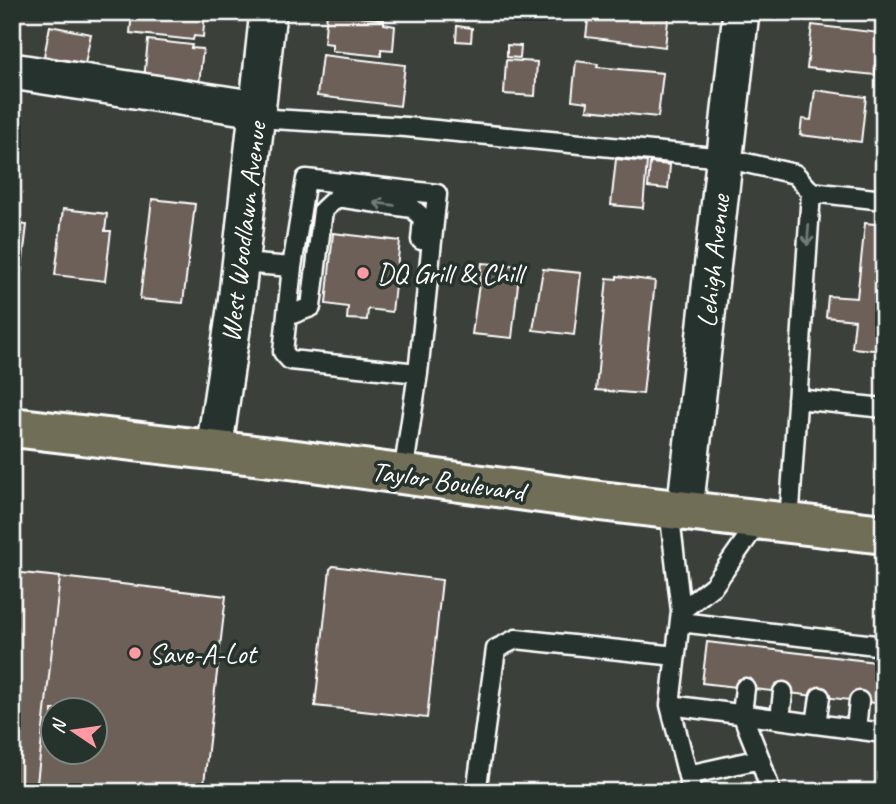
<svg xmlns="http://www.w3.org/2000/svg" width="896" height="804" viewBox="0 0 896 804" font-family="Caveat,sans-serif">
  <style>
    .building { fill: #6c6059; stroke: #fff; stroke-width: 2; fill-rule: evenodd }
    .lines { fill: none; stroke-linecap: round; stroke-linejoin: round }
    .service-casing { stroke: #fff; stroke-width: 23 }
    .minor-casing { stroke: #fff; stroke-width: 40 }
    .primary-casing { stroke: #fff; stroke-width: 44 }
    .service { stroke: #26332d; stroke-width: 18 }
    .minor { stroke: #26332d; stroke-width: 35 }
    .primary { stroke: #716e59; stroke-width: 38 }
    .oneway { stroke: #727a76 }
    .poi-dot { fill: #ff9aa2; stroke: #26332d; stroke-width: 2.5 }
    .labels { text-anchor: middle; dominant-baseline: central; stroke-width: 7; stroke-linejoin: round; paint-order: stroke }
    .street-label { font-size: 28px; fill: #fff; stroke: #26332d }
    .poi-label { font-size: 28px; fill: #fff; stroke: #26332d; text-anchor: start }
  </style>
  <rect width="100%" height="100%" fill="#3b403a"/>
  <filter id="ink" filterUnits="userSpaceOnUse"><feTurbulence type="fractalNoise" baseFrequency=".0143" numOctaves="2"/><feDisplacementMap in="SourceGraphic" scale="14" xChannelSelector="R" yChannelSelector="G"/><feConvolveMatrix kernelMatrix="1 2 1 2 8 2 1 2 1" color-interpolation-filters="sRGB"/></filter>
  <g filter="url(#ink)">
    <path class="building" d="M132 12H205L203 37 194 36 193 40 130 33Z
      M589 12H669L665 47 586 37Z
      M327 13 384 20V24L395 26 393 50 381 49V56L332 51V44L324 43Z
      M812 25 880 33 879 40 884 41V59L876 58 875 75 807 68Z
      M50 26 91 34 85 64 44 56Z
      M457 26 472 28 471 42 456 41Z
      M148 40 192 45 191 48 203 49 199 84 144 79Z
      M507 45 521 46 520 58 507 57Z
      M322 55 405 65 400 106 317 96Z
      M506 60 537 62 535 96 504 94Z
      M576 61 598 64 597 67 663 73 658 117 587 110 588 102 572 100Z
      M815 90 866 97 861 142 800 135 802 119 811 120Z
      M616 159 647 162 643 208 611 205Z
      M650 163 670 165 668 189 648 187Z
      M152 199 195 204 183 303 140 299Z
      M63 209 107 214 105 231H111L105 281 55 275Z
      M12 223 27 225 20 284 12 283Z
      M865 223 884 225V351L852 348 855 320 826 317 828 296 857 298Z
      M333 233 400 241 392 312 368 309 367 320 347 319 348 307 326 304Z
      M482 263 520 266 512 338 472 334Z
      M543 269 581 273 574 335 533 330Z
      M617 276 655 281 643 394 596 390 607 278 617 279Z
      M333 566 442 580 427 718 315 706 330 569Z
      M12 572 60 577 36 792H12Z
      M60 577 226 596 203 792H36ZM52 710H94V752H52Z
      M707 642 884 663V704L702 683Z"/>
    <g class="lines">
      <defs>
        <path id="service" d="M256 118 406 127 724 158 795 174 811 192
          M241 263 292 267 283 352 290 360 418 373 403 475
          M292 267 306 179 437 194 418 373
          M287 316 311 307 323 210 337 197 412 208 423 218 421 240
          M797 399 884 408
          M669 509 681 611 670 705 692 792
          M789 524 811 192 884 200
          M681 611 714 585 759 521
          M680 622 884 646
          M745 688 742 714 760 759
          M670 705 884 733
          M780 719 783 692
          M816 724 820 697
          M856 729 859 701
          M688 775 760 759 771 792
          M482 792 477 786 496 649 516 639 676 656"/>
        <path id="minor" d="M12 71 257 109
          M214 450 236 303 268 12
          M685 510 741 12"/>
        <path id="primary" d="M12 427 297 460 600 501 884 534"/>
      </defs>
      <use href="#service" class="service-casing"/>
      <use href="#minor" class="minor-casing"/>
      <use href="#primary" class="primary-casing"/>
      <use href="#service" class="service"/>
      <use href="#minor" class="minor"/>
      <use href="#primary" class="primary"/>
    </g>
    <defs><path id="oneway-shaft" d="M-6 0H5M1.5-3L5.5 0L1.5 3" fill="none" stroke-width="1.6" stroke-linecap="round" stroke-linejoin="round" transform="scale(1.75)"/></defs>
    <g class="oneway">
      <use href="#oneway-shaft" transform="translate(384 204) rotate(-172)"/>
      <use href="#oneway-shaft" transform="translate(808 235) rotate(94)"/>
    </g>
  </g>
  <g class="poi-dot">
    <circle cx="363" cy="273" r="7"/>
    <circle cx="135" cy="653" r="7"/>
  </g>
  <g class="labels">
    <g class="street-label">
      <text transform="translate(243 232) rotate(-83)">West Woodlawn Avenue</text>
      <text transform="translate(713 261) rotate(-84)">Lehigh Avenue</text>
      <text transform="translate(448 481) rotate(8)">Taylor Boulevard</text>
    </g>
    <g class="poi-label">
      <text x="377" y="273">DQ Grill &amp; Chill</text>
      <text x="149" y="653">Save-A-Lot</text>
    </g>
  </g>
  <rect width="896" height="804" fill="none" stroke="#26332d" stroke-width="42"/>
  <rect x="21" y="21" width="854" height="762" fill="none" stroke="#fff" stroke-width="2.5" filter="url(#ink)"/>
  <g transform="translate(74 731) rotate(283)"><circle r="33" fill="#26332d" stroke="#7d8581" stroke-width="2"/>
  <path d="M0-5L12 26L0 18L-12 26Z" fill="#ff9aa2"/>
  <text y="-10" font-size="19" font-weight="bold" text-anchor="middle" fill="#ffffff">N</text>
  </g>
</svg>
